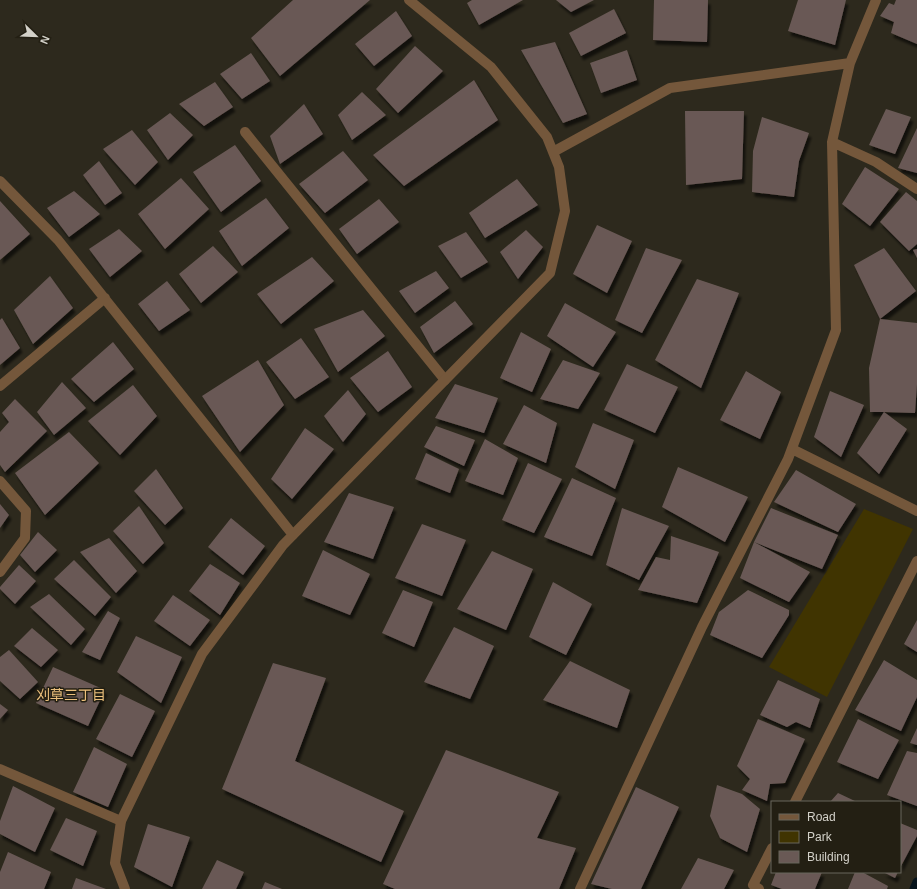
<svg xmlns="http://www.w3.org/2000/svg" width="917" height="889" viewBox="0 0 917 889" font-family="Helvetica,'Noto Sans JP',sans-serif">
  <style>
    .green { fill: #403401 }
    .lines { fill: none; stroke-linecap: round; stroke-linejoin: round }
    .stream { stroke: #06131b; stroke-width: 9 }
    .building { fill: #695955; filter: url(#shadow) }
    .service { stroke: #74573b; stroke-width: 10 }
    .minor { stroke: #74573b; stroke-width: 10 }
    .labels { text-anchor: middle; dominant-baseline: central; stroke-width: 3; stroke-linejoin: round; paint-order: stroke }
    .neighbourhood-label { font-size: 14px; fill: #ecc07c; stroke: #231f13 }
  </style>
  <defs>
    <filter id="shadow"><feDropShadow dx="2.5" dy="4.5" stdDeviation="1" flood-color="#0009"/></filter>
  </defs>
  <rect width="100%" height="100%" fill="#2d291d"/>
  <path class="green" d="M864 509 913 529 827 697 769 667Z"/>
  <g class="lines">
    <path class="stream" d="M914 889 917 882"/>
  </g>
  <path class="building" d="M293 0H370L280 76 251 38Z
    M472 0H523L479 25 467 3Z
    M556 0H594L571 12Z
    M654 0H708L707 42 653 40Z
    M798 0H846L835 45 788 31Z
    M896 0H917V44L891 33 894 22 880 16 889 3 894 5Z
    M614 9 626 33 581 56 569 33Z
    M396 11 412 36 374 66 355 44Z
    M555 42 587 114 563 123 521 50Z
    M415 46 443 71 398 113 376 89Z
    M627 50 637 80 601 93 590 63Z
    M251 53 270 81 242 99 220 74Z
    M474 80 498 120 404 186 373 155Z
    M215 82 233 107 204 126 179 104Z
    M362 92 386 115 352 140 338 115Z
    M304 104 323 134 280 164 270 136Z
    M886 109 911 117 895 154 869 145Z
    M685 111H744L742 179 686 185Z
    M170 113 193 135 168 160 147 130Z
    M762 117 809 133 799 161 794 197 752 192 753 151Z
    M917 128V173L898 168Z
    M132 130 158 162 135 185 103 149Z
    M235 145 261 181 221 212 193 172Z
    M343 151 368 180 325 213 299 184Z
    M99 161 122 193 105 205 83 175Z
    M865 167 899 189 870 226 842 204Z
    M181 178 209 209 165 249 138 214Z
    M517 179 538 205 485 238 469 213Z
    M74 191 100 214 69 237 47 208Z
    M906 192 917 201V244L909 251 880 222Z
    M266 198 289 228 242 266 219 231Z
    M379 199 399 222 357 254 339 229Z
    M0 201 30 234 0 260Z
    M597 225 632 241 607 293 573 274Z
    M119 229 142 251 110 277 89 249Z
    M526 230 543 247 518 279 500 252Z
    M466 232 488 262 461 278 438 246Z
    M213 246 238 272 201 303 179 274Z
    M646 248 682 260 642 333 615 320Z
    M884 248 916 291 880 319 917 323V384L915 413 884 412 907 429 879 474 857 453 884 412H870L869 368 880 319 854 265Z
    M917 249V258L913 250Z
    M312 257 334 281 281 324 257 294Z
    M436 271 449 288 415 313 399 291Z
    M50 276 73 308 33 344 14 310Z
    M697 279 739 293 701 388 655 360Z
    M167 281 190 310 159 331 138 304Z
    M455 301 473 324 434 353 420 327Z
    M565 303 616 332 593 367 547 336Z
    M363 310 385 336 338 372 314 329Z
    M2 318 20 348 0 365V320Z
    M521 332 551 349 532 392 500 378Z
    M301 338 329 377 295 399 266 362Z
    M113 342 134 369 94 402 71 379Z
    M388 351 412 387 378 412 350 378Z
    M258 360 284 405 240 452 202 396Z
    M563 360 600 373 578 409 540 399Z
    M627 364 678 387 655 433 604 410Z
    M746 371 781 392 760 439 720 420Z
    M62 382 86 408 54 435 37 412Z
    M455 384 498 398 484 433 435 418Z
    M133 385 157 416 120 455 88 421Z
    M348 390 366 414 343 442 324 416Z
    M830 391 864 405 841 457 814 437Z
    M15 399 47 431 5 472 0 465V432L9 422 2 413Z
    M524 405 557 423 546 463 503 444Z
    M593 423 634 440 615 489 575 467Z
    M436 426 475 440 464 466 424 447Z
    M305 428 334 449 292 499 271 479Z
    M69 432 99 463 45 515 15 473Z
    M485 439 518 458 503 495 465 481Z
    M426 453 459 469 450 493 415 479Z
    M528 463 562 479 534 533 502 520Z
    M678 467 748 497 725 542 662 507Z
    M156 469 183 508 165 525 134 491Z
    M796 470 856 504 838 532 774 502Z
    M572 478 616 498 592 556 544 537Z
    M349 493 394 507 373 559 324 542Z
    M0 504 9 515 0 528Z
    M139 506 164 543 143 564 113 531Z
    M622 508 669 526 639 580 606 565Z
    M771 508 838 535 822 569 754 542Z
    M231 518 265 546 243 575 208 547Z
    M422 524 466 540 442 596 395 578Z
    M38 532 57 550 35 572 20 555Z
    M671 536 719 552 697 603 638 590 656 557 670 560Z
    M109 538 137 571 116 593 80 552Z
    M754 542 810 572 789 602 740 578Z
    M323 550 370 574 350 615 302 596Z
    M492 551 533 569 506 630 457 609Z
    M74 560 111 597 95 616 54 579Z
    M210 564 240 583 220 615 189 591Z
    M19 565 36 581 15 604 0 589V587Z
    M553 582 592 604 566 655 529 637Z
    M403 590 433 602 414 647 382 633Z
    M748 590 789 610V615L762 658 710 635 719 612Z
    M49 594 85 629 71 645 30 607Z
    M173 595 210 620 190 646 154 621Z
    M108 611 120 618 100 660 82 652Z
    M917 620V652L904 644Z
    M454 627 494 646 470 699 424 682Z
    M32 628 58 650 41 667 14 646Z
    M136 636 182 657 161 703 117 672Z
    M9 650 38 682 20 699 0 681V657Z
    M884 660 917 680V697L901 731 855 710Z
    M570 661 630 690 617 728 543 700Z
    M273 663 326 678 295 761 404 811 381 862 222 789Z
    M53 667 105 690 88 726 36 703Z
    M778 680 820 699 810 728 796 722 787 727 760 715Z
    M120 694 155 711 132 757 96 739Z
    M0 704 8 710 0 719Z
    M758 719 805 739 785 783 770 784 767 801 742 790 750 779 737 766Z
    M858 719 899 740 878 779 837 762Z
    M917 728V745L910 743Z
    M94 747 127 764 108 807 73 792Z
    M446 750 559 792 537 838 576 848 559 889H395L383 884Z
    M907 751 917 753V806L887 795Z
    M717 785 742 794 760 809 747 852 720 838 710 816Z
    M13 786 55 808 35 852 0 834V821Z
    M636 787 679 807 641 889H612L591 884Z
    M838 793 857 802H830Z
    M66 818 97 831 83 866 50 850Z
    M900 823 917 830V836L900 868Z
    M148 824 190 837 172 887 134 867Z
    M8 852 51 872 44 889H0V872Z
    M698 858 734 870 724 889H681Z
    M217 860 244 872 236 889H202Z
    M776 872H822L815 889H782L771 885Z
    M855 872H862L888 886 887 889H848Z
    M883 872H898L895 878Z
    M76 878 106 889H72Z
    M265 882 282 889H262Z"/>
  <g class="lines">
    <path class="service" d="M245 132 445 380
      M0 769 121 821"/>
    <path class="minor" d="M832 142 876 162 917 189
      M553 152 670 88 850 63
      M0 181 58 240 293 535
      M0 386 105 298
      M792 449 917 511
      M0 481 26 511 25 538 0 572
      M795 802 917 561
      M125 889 115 863 121 821 202 654 283 545 550 273 565 211 559 167 547 137 491 67 409 0
      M580 889 702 627 788 459 836 330 832 142 850 63 876 0
      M759 889 753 885 772 848"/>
  </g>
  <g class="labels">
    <g class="neighbourhood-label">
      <text x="71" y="695">刈草三丁目</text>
    </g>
  </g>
  <rect x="771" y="801" width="130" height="72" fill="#231f13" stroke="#69665c"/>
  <rect x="779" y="814" width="20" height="6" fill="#74573b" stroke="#69665c"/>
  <text x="807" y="821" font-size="12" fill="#d3d1c9">Road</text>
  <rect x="779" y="831" width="20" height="12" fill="#403401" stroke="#69665c"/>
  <text x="807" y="841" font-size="12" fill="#d3d1c9">Park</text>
  <rect x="779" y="851" width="20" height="12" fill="#695955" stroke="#69665c"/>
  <text x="807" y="861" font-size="12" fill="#d3d1c9">Building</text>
  <g transform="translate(36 36) rotate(113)" stroke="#231f13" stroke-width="3" paint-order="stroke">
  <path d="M0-3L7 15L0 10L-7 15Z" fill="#d3d1c9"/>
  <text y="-6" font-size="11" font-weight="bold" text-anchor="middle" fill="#d3d1c9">N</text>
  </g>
</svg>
